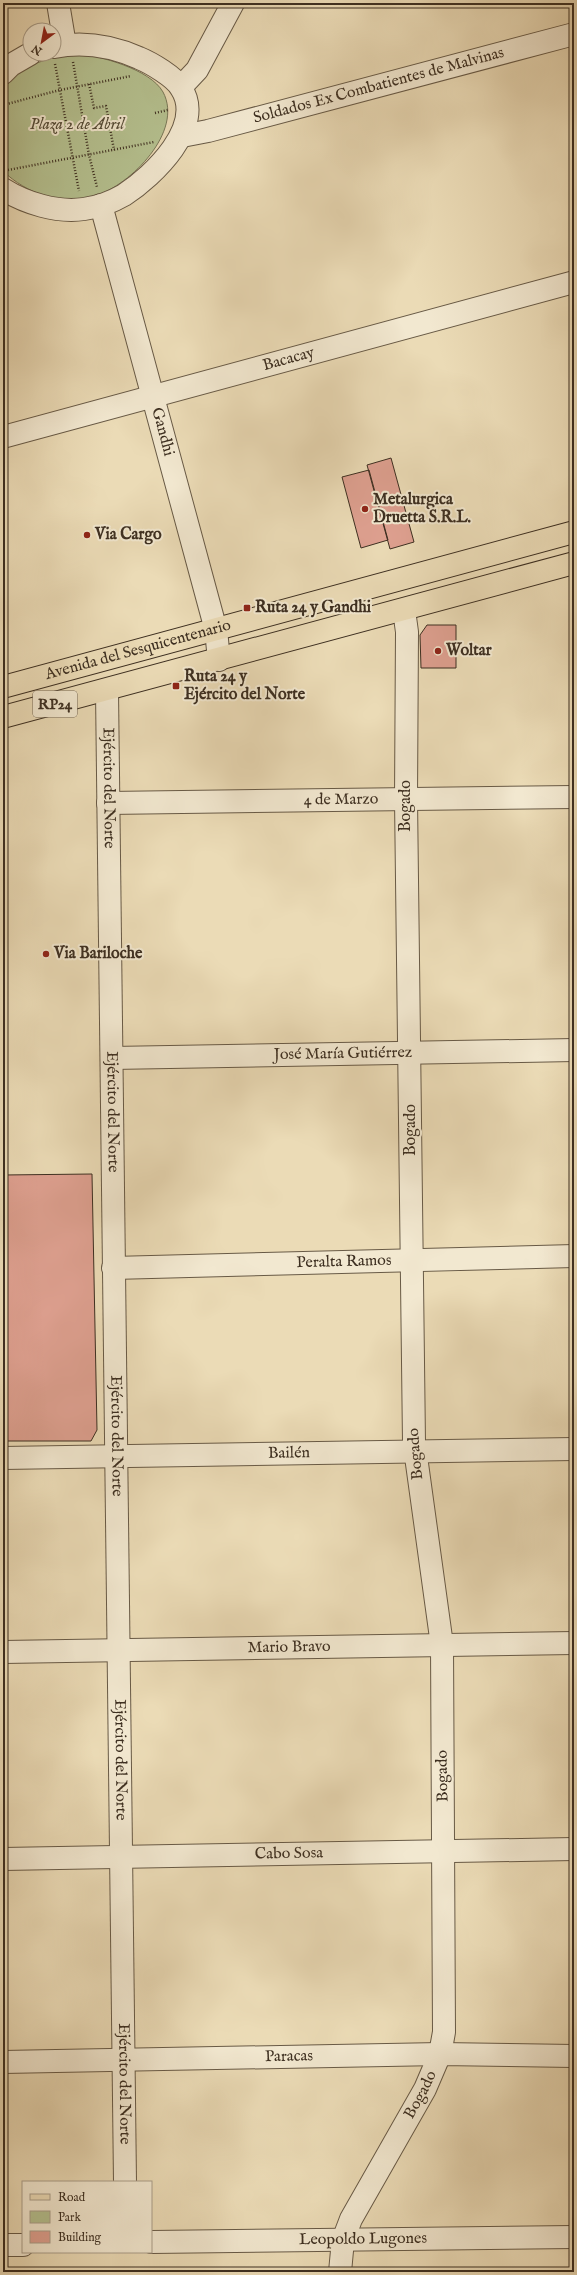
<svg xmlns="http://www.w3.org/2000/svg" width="577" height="2275" viewBox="0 0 577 2275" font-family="'IM FELL English',serif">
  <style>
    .green { fill: #b5c190; stroke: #797858 }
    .building { fill: #dea090; stroke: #3d2f21 }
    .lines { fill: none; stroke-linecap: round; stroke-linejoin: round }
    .minor-casing { stroke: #685a46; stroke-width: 24 }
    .major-casing { stroke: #3d2f21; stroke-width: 24 }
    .path { stroke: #3d2f21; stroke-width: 2.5; stroke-dasharray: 1 2; stroke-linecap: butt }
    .minor { stroke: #f2e8d0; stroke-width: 22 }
    .major { stroke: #ebdbb6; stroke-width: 22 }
    .poi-dot { fill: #8f2418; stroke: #f2e8d0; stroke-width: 1.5 }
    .labels { text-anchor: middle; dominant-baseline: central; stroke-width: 4; stroke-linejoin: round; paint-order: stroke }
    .shield { fill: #f2e8d0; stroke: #736656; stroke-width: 1 }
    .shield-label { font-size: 15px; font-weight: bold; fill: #3d2f21 }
    .street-label { font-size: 16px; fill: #3d2f21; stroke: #f2e8d0 }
    .park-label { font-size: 16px; font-style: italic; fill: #554c37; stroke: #f2e8d0 }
    .poi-label { font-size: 16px; font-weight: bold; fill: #3d2f21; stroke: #f2e8d0; text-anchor: start }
  </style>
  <rect width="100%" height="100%" fill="#ebdbb6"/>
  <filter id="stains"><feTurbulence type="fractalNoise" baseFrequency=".005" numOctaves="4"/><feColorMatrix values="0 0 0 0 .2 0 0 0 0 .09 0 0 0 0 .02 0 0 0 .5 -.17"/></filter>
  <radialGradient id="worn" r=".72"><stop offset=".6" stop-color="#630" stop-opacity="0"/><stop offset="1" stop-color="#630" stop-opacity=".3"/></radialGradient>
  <path class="green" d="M76 53C100 56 150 69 163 92 184 131 131 185 95 196 62 206 27 194 3 171V86C21 64 50 58 76 53Z"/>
  <path class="building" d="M391 458 414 542 390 549 367 465Z
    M369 470 388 540 361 548 342 477Z
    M427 625H456V668H421L420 635Z
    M92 1174 97 1430 91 1441H3V1175Z"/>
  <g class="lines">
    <defs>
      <g id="minor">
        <path d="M58 3 65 45"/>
        <path d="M3 73 11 65 30 54"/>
        <path d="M181 87 197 70 233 3"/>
        <path id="s1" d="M182 136 208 131 574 34"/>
        <path d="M3 189C25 203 57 213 84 209 98 207 112 202 124 195 153 176 206 126 181 88 175 77 151 63 139 58 112 46 84 41 54 47"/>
        <path id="s2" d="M101 205 216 630 219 660"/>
        <path id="s3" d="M3 437 574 282"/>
        <path id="s4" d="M107 691 125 2182"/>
        <path id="s5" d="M108 803 574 797"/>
        <path id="s6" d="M112 1058 574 1050"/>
        <path id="s7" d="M113 1268 574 1256"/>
        <path id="s8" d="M3 1458 574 1449"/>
        <path id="s9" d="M3 1652 574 1643"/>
        <path id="s10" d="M3 1859 574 1849"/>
        <path id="s11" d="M3 2062 440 2054 574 2056"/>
        <path id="s12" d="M151 2242 574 2237"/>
        <path d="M3 2245H23"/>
        <path id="s13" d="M340 2272 343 2240 351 2219 425 2089 440 2054 444 2032 442 1645 414 1442 406 799 407 632 404 610"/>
      </g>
      <g id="major">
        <path id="s14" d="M3 687 574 532"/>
        <path d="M3 717 574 563"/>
      </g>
    </defs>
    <use href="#minor" class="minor-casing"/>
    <use href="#major" class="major-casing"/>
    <path class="path" d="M73 62 89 155 97 187
      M55 64 79 191
      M89 84 94 108 106 106 114 150
      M3 105 60 90 131 76
      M155 113 168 110
      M8 170 154 142"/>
    <use href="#minor" class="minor"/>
    <use href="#major" class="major"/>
  </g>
  <g class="poi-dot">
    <circle cx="365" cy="509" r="4"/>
    <circle cx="87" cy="535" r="4"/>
    <rect x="243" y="604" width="8" height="8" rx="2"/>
    <circle cx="438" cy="651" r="4"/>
    <rect x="172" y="682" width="8" height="8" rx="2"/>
    <circle cx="46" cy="954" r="4"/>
  </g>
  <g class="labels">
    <rect class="shield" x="33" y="691" width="44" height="26" rx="3"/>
    <g class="shield-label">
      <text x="55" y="704">RP24</text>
    </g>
    <g class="street-label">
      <text stroke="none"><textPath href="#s1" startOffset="203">Soldados Ex Combatientes de Malvinas</textPath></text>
      <text stroke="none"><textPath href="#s3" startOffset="296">Bacacay</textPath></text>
      <text stroke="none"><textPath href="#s2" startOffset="235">Gandhi</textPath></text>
      <text stroke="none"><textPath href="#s14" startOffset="140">Avenida del Sesquicentenario</textPath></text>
      <text stroke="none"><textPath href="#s4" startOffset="97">Ejército del Norte</textPath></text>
      <text stroke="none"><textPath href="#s5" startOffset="233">4 de Marzo</textPath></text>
      <text transform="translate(406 806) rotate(-90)">Bogado</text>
      <text stroke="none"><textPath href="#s6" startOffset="231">José María Gutiérrez</textPath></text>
      <text stroke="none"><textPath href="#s4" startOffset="421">Ejército del Norte</textPath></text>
      <text transform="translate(411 1130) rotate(-90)">Bogado</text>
      <text stroke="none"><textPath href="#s7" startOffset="231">Peralta Ramos</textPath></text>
      <text stroke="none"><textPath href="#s4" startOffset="745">Ejército del Norte</textPath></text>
      <text stroke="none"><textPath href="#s8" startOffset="286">Bailén</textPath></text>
      <text transform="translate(416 1454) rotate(-95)">Bogado</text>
      <text stroke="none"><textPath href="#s9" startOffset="286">Mario Bravo</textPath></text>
      <text stroke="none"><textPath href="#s4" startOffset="1069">Ejército del Norte</textPath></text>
      <text transform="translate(443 1776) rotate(-91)">Bogado</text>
      <text stroke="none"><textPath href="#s10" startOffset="286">Cabo Sosa</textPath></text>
      <text stroke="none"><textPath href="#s11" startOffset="286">Paracas</textPath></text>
      <text stroke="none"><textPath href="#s4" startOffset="1393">Ejército del Norte</textPath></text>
      <text stroke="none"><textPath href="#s13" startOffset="197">Bogado</textPath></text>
      <text stroke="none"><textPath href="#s12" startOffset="212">Leopoldo Lugones</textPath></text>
    </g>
    <g class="park-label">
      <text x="77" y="125">Plaza 2 de Abril</text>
    </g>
    <g class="poi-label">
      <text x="373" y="500">Metalurgica<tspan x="373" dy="18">Druetta S.R.L.</tspan></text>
      <text x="95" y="535">Via Cargo</text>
      <text x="255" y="608">Ruta 24 y Gandhi</text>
      <text x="446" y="651">Woltar</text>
      <text x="184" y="677">Ruta 24 y<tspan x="184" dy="18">Ejército del Norte</tspan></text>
      <text x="54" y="954">Via Bariloche</text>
    </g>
  </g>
  <rect width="577" height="2275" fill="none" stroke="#ebdbb6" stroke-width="16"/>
  <rect x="4" y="4" width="569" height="2267" fill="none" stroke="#3d2f21" stroke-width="2"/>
  <rect x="8" y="8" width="561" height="2259" fill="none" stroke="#3d2f21"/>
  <rect x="22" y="2181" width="130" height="72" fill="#f2e8d0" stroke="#aa9e8a"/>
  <rect x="30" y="2194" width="20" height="6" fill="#ebdbb6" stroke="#aa9e8a"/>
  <text x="58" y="2201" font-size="12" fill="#3d2f21">Road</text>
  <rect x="30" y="2211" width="20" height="12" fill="#b5c190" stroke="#aa9e8a"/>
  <text x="58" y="2221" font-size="12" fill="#3d2f21">Park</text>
  <rect x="30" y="2231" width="20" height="12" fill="#dea090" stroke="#aa9e8a"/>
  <text x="58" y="2241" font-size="12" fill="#3d2f21">Building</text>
  <g transform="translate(42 42) rotate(212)"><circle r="19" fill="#f2e8d0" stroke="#aa9e8a"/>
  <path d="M0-3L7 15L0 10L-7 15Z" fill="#8f2418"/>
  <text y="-6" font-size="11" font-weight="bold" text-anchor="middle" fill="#3d2f21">N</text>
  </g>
  <rect width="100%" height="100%" filter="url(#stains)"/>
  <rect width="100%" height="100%" fill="url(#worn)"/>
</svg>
